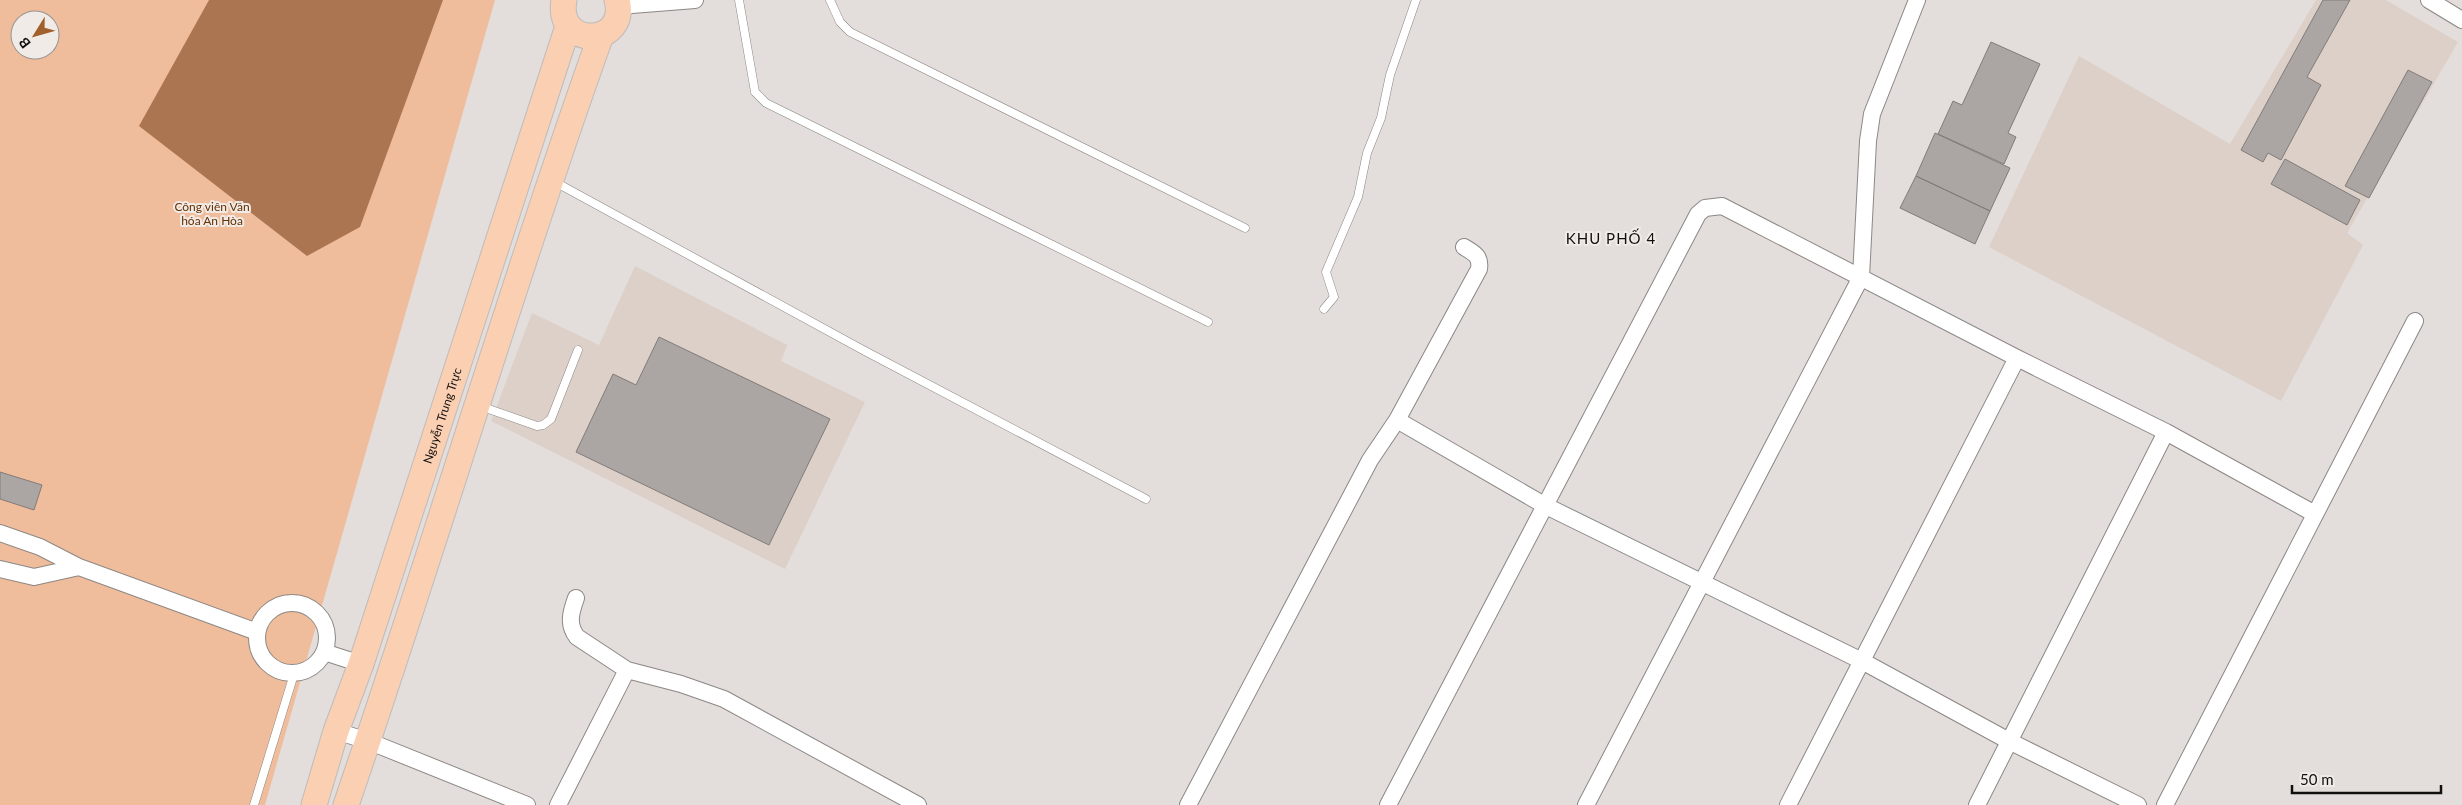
<svg xmlns="http://www.w3.org/2000/svg" width="2462" height="805" viewBox="0 0 2462 805" font-family="Lato,sans-serif">
  <style>
    .built { fill: #ddd0c9 }
    .green { fill: #f0bd9c; fill-rule: evenodd }
    .water { fill: #ab7551 }
    .building { fill: #aba6a3; stroke: #817c79 }
    .lines { fill: none; stroke-linecap: round; stroke-linejoin: round }
    .service-casing { stroke: #8c8784; stroke-width: 9 }
    .minor-casing { stroke: #8c8784; stroke-width: 18 }
    .primary-casing { stroke: #bdbcbc; stroke-width: 27 }
    .service { stroke: #fff; stroke-width: 8 }
    .minor { stroke: #fff; stroke-width: 16 }
    .primary { stroke: #fbcfb2; stroke-width: 25 }
    .labels { text-anchor: middle; dominant-baseline: central; stroke-width: 4; stroke-linejoin: round; paint-order: stroke }
    .park-label { font-size: 12px; fill: #643001; stroke: #f1ebe8 }
    .street-label { font-size: 12px; fill: #12100f; stroke: #f1ebe8 }
    .quarter-label { font-size: 15px; letter-spacing: 1px; fill: #12100f; stroke: #f1ebe8 }
  </style>
  <rect width="100%" height="100%" fill="#e3dedb"/>
  <path class="built" d="M2316 0H2386L2458 42 2347 233 2363 245 2281 401 1989 247 2079 56 2230 144Z
    M635 266 787 345 781 361 865 402 785 569 491 421 532 313 599 345Z"/>
  <path class="green" d="M0 0H495L265 805H0ZM20 20H50V50H20Z"/>
  <path class="water" d="M209 0H443L360 227 307 256 139 126Z"/>
  <path class="building" d="M2323 0H2350L2307 77 2321 85 2281 160 2268 153 2263 162 2241 150Z
    M1991 42 2040 64 2008 133 2016 137 2004 164 1938 134 1953 101 1962 105Z
    M2408 70 2432 82 2369 198 2345 186Z
    M1935 133 2010 168 1990 211 1916 176Z
    M2285 159 2360 200 2347 225 2271 184Z
    M1916 176 1990 211 1975 244 1900 208Z
    M659 337 830 419 769 545 576 452 613 374 636 385Z
    M0 472 42 485 34 510 0 499Z"/>
  <g class="lines">
    <defs>
      <path id="service" d="M739 0 755 92 766 103 1208 322
        M830 0 840 22 850 32 1245 228
        M555 182 863 350 1146 499
        M1324 309 1334 297 1326 272 1358 197 1367 153 1381 118 1390 75 1416 0
        M480 406 537 426 543 425 551 419 578 350
        M254 805 294 674"/>
      <path id="minor" d="M2429 0 2462 20
        M619 6 695 0
        M1397 420 1544 505 1862 661 2009 741 2138 805
        M0 533 40 547 79 567 257 632
        M0 569 34 577 79 567
        M576 598C571 612 567 624 577 637L627 670
        M257 638a35 35 0 1 1 70 0a35 35 0 1 1-70 0Z
        M324 652 361 664
        M336 731 368 741 527 805
        M558 805 627 670 681 684 724 699 918 805
        M1188 805 1370 460 1397 420 1479 269C1481 256 1474 253 1464 247
        M1388 805 1698 214 1705 208 1722 206 2017 358 2166 432 2315 514
        M1586 805 1861 277 1868 141 1872 114 1917 0
        M1788 805 2017 358
        M1977 805 2166 432
        M2165 805 2415 321"/>
      <g id="primary">
        <path d="M564 0C555 50 629 46 617 0"/>
        <path id="s1" d="M314 805 336 731 361 664 568 26"/>
        <path d="M346 805C434 549 510 290 601 35"/>
      </g>
    </defs>
    <use href="#service" class="service-casing"/>
    <use href="#minor" class="minor-casing"/>
    <use href="#primary" class="primary-casing"/>
    <use href="#service" class="service"/>
    <use href="#minor" class="minor"/>
    <use href="#primary" class="primary"/>
  </g>
  <g class="labels">
    <g class="park-label">
      <text x="212" y="206">Công viên Văn<tspan x="212" dy="14">hóa An Hòa</tspan></text>
    </g>
    <g class="street-label">
      <text stroke="none"><textPath href="#s1" startOffset="410">Nguyễn Trung Trực</textPath></text>
    </g>
    <g class="quarter-label">
      <text x="1611" y="238">KHU PHỐ 4</text>
    </g>
  </g>
  <g transform="translate(35 35) rotate(233)"><circle r="24" fill="#f1ebe8" stroke="#989391"/>
  <path d="M0-4L9 19L0 12L-9 19Z" fill="#a25f2e"/>
  <text y="-8" font-size="14" font-weight="bold" text-anchor="middle" fill="#12100f">B</text>
  </g>
  <path d="M2292 785v8h149v-8" fill="none" stroke="#12100f" stroke-width="2.5"/>
  <text x="2300" y="785" font-size="15" fill="#12100f" stroke="#f1ebe8" stroke-width="4" paint-order="stroke">50 m</text>
</svg>
